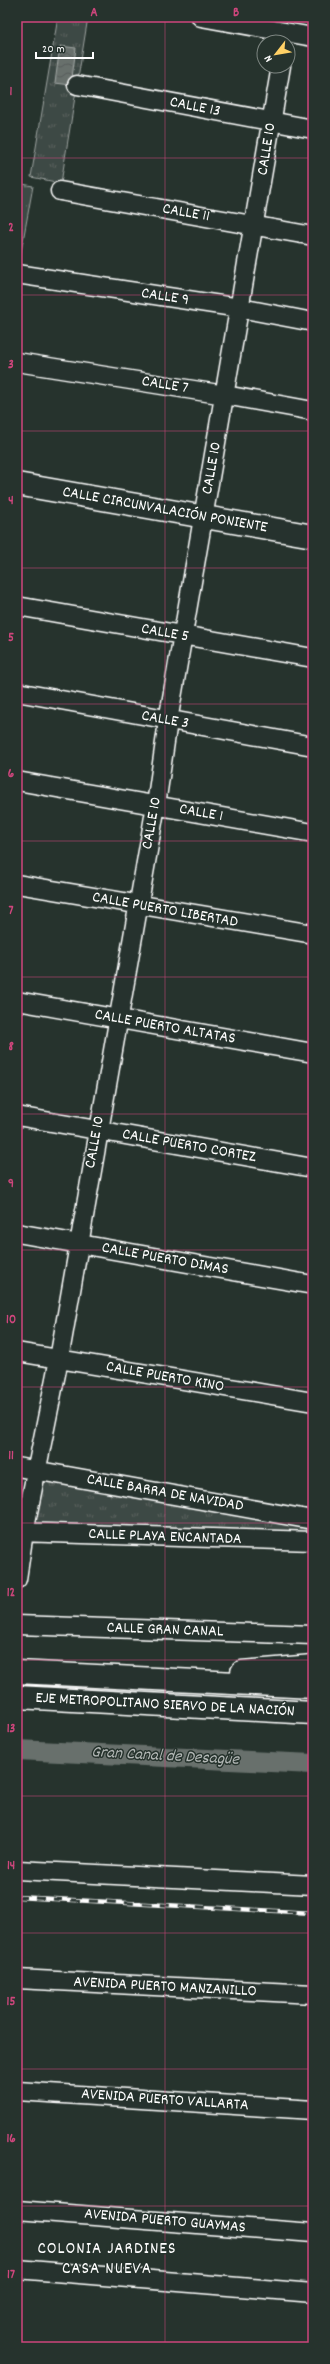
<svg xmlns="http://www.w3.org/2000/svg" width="330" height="2364" viewBox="0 0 330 2364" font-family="Dekko,sans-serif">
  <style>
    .park { fill: url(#park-tufts); stroke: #9ea4a2 }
    .water { fill: url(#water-waves); stroke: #a4a9a7 }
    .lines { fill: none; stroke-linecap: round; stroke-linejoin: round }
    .canal { stroke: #67706c; stroke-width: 20 }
    .street-casing { stroke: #fff; stroke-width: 21 }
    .secondary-casing { stroke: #fff; stroke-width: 25 }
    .highway-casing { stroke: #fff; stroke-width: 25 }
    .street { stroke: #26332d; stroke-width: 18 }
    .secondary { stroke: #26332d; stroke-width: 22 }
    .highway { stroke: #26332d; stroke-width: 22 }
    .rail-casing { stroke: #fff; stroke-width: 4.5 }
    .rail { stroke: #26332d; stroke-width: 3; stroke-dasharray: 9; stroke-linecap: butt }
    .grid { fill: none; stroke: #ce467c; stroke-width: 1; stroke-opacity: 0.55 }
    .labels { text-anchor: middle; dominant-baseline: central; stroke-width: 3; stroke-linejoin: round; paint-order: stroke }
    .street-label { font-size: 16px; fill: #fff; stroke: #26332d }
    .water-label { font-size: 17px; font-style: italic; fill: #b3b8b6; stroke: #26332d }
    .neighbourhood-label { font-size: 17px; letter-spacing: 1px; fill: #fff; stroke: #26332d }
    .neatline { fill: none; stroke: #ce467c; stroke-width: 1.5 }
    .grid-label { font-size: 13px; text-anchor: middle; font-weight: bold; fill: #ce467c }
  </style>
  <defs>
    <pattern id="park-tufts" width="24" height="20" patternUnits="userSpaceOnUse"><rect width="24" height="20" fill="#3e4944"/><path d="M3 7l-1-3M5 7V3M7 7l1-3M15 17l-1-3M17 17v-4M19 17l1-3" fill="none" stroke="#5b6460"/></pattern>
    <pattern id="water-waves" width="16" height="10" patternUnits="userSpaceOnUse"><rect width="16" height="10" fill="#67706c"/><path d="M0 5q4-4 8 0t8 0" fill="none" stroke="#575a59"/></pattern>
  </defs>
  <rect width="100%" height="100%" fill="#26332d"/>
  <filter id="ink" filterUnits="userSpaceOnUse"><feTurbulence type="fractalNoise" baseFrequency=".025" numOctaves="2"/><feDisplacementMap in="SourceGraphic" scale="8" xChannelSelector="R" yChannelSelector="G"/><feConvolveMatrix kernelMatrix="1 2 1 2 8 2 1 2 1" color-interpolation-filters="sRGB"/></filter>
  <g filter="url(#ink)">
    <path class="park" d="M58 17H88L61 183 31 177Z
      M17 183 33 186 17 274Z
      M39 1476 313 1523V1536L28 1527Z"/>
    <path class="water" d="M60 46 76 48 71 85 55 83Z"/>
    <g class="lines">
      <path class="canal" d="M17 1750 313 1764"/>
      <defs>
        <path id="street" d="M201 17 313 37
          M77 85 313 129
          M60 191 313 236
          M17 274 240 308 313 322
          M17 362 225 395 313 411
          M17 606 313 658
          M17 692 313 746
          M17 781 313 833
          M17 884 313 934
          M17 1001 313 1053
          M17 1116 313 1168
          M17 1233 313 1285
          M17 1352 313 1402
          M17 1467 313 1520
          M17 1532 313 1541
          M17 1579 24 1532 59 1359 156 805 168 721 281 66
          M17 1625 313 1635
          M17 1870 313 1885
          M17 1979 313 1994
          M17 2091 313 2110
          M17 2210 313 2233
          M17 2269 313 2293"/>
        <path id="secondary" d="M17 484 313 536"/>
        <path id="highway" d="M17 1672 313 1687
          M242 1672 313 1666
          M17 1697 313 1713"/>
      </defs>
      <use href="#street" class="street-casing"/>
      <use href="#secondary" class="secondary-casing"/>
      <use href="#highway" class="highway-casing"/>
      <use href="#street" class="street"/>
      <use href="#secondary" class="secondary"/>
      <use href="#highway" class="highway"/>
      <defs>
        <path id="rail" d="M17 1897 313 1913"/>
      </defs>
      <use href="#rail" class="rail-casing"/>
      <use href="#rail" class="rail"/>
    </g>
  </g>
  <path class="grid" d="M165 17V2347M17 158H313M17 295H313M17 431H313M17 568H313M17 704H313M17 841H313M17 977H313M17 1114H313M17 1250H313M17 1387H313M17 1523H313M17 1660H313M17 1796H313M17 1933H313M17 2069H313M17 2206H313"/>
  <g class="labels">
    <g class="street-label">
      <text transform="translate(195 107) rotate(11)">CALLE 13</text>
      <text transform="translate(267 149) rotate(-81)">CALLE 10</text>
      <text transform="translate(186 213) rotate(10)">CALLE 11</text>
      <text transform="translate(165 297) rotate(9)">CALLE 9</text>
      <text transform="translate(165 385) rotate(9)">CALLE 7</text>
      <text transform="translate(212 468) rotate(-80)">CALLE 10</text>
      <text transform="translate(165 510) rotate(10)">CALLE CIRCUNVALACIÓN PONIENTE</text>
      <text transform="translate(165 633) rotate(10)">CALLE 5</text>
      <text transform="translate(165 720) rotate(10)">CALLE 3</text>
      <text transform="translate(201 813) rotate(10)">CALLE 1</text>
      <text transform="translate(152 823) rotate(-80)">CALLE 10</text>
      <text transform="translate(165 910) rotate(10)">CALLE PUERTO LIBERTAD</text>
      <text transform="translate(165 1027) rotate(10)">CALLE PUERTO ALTATAS</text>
      <text transform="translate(95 1142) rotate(-80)">CALLE 10</text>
      <text transform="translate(189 1146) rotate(10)">CALLE PUERTO CORTEZ</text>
      <text transform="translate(165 1259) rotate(10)">CALLE PUERTO DIMAS</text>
      <text transform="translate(165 1377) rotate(10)">CALLE PUERTO KINO</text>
      <text transform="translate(165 1493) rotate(10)">CALLE BARRA DE NAVIDAD</text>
      <text transform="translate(165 1537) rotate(2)">CALLE PLAYA ENCANTADA</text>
      <text transform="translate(165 1630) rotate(2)">CALLE GRAN CANAL</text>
      <text transform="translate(165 1705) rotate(3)">EJE METROPOLITANO SIERVO DE LA NACIÓN</text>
      <text transform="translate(165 1987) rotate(3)">AVENIDA PUERTO MANZANILLO</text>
      <text transform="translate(165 2100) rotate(4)">AVENIDA PUERTO VALLARTA</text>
      <text transform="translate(165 2221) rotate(5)">AVENIDA PUERTO GUAYMAS</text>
    </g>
    <g class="water-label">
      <text transform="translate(165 1757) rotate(3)">Gran Canal de Desagüe</text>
    </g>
    <g class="neighbourhood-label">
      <text x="107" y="2250">COLONIA JARDINES<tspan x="107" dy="20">CASA NUEVA</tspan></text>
    </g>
  </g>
  <rect width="330" height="2364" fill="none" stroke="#26332d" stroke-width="44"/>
  <g transform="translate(276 54) rotate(239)"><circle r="19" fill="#26332d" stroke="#7d8581"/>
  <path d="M0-3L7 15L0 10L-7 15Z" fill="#ffd166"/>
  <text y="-6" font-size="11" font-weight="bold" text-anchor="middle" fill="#ffffff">N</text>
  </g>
  <path d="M36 52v6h57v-6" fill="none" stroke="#ffffff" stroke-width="2"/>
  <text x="42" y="52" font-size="12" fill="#ffffff" stroke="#26332d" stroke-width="3" paint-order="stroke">20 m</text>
  <rect x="22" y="22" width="286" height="2320" class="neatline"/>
  <g class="grid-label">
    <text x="94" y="16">A</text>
    <text x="236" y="16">B</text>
    <text x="11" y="95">1</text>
    <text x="11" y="231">2</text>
    <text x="11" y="368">3</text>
    <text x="11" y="504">4</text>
    <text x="11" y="641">5</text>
    <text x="11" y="777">6</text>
    <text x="11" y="914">7</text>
    <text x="11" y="1050">8</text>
    <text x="11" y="1187">9</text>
    <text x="11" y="1323">10</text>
    <text x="11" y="1459">11</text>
    <text x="11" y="1596">12</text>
    <text x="11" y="1732">13</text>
    <text x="11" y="1869">14</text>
    <text x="11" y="2005">15</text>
    <text x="11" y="2142">16</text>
    <text x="11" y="2278">17</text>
  </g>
</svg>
